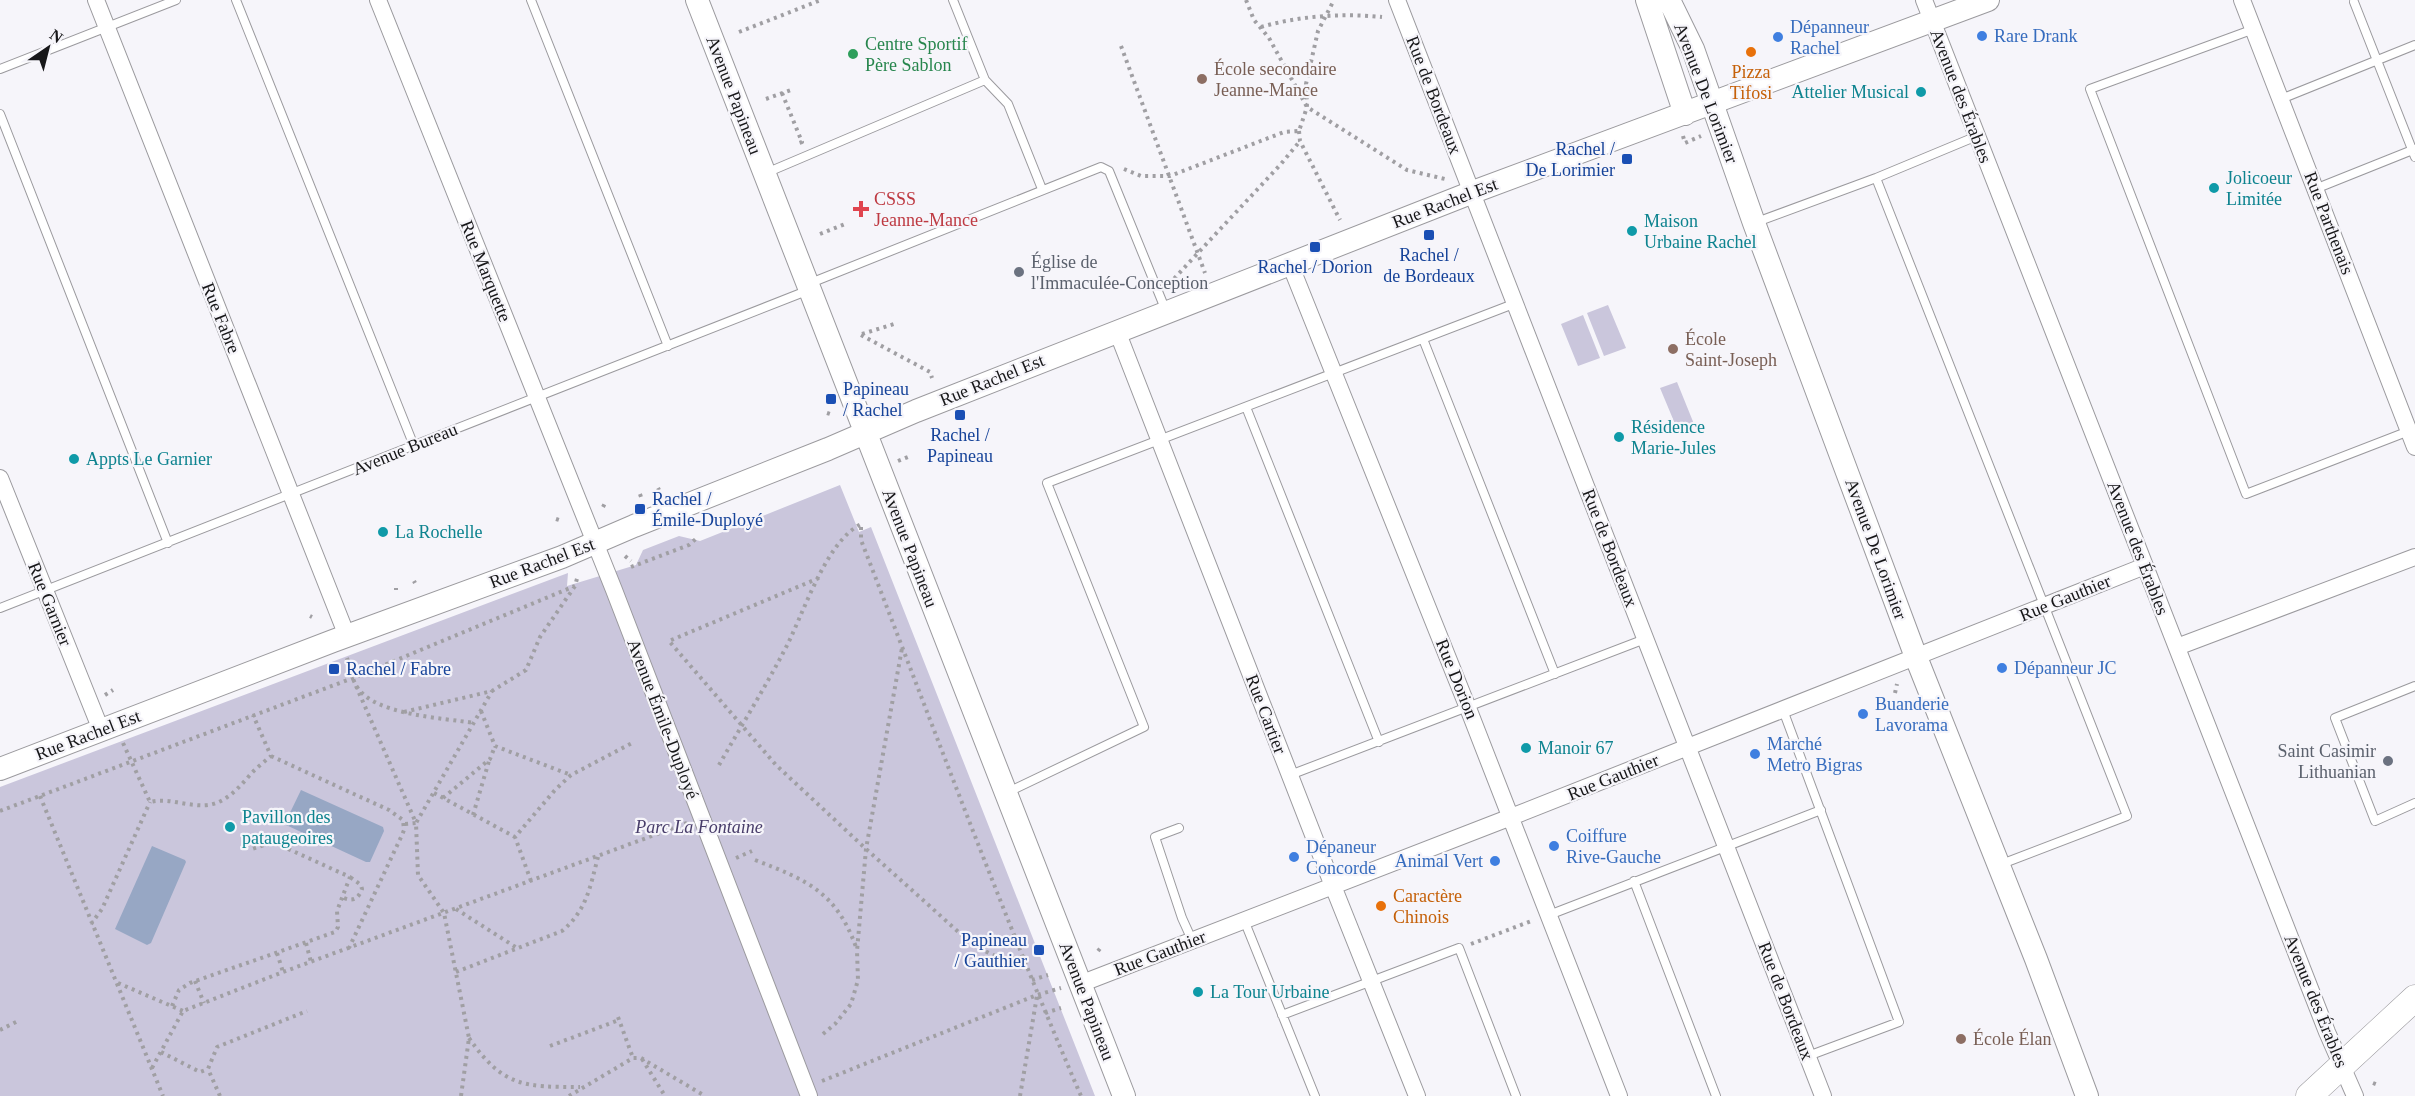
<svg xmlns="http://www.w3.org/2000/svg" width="2415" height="1096" viewBox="0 0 2415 1096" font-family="Georgia,serif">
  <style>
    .green { fill: #cac6dc }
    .water { fill: #97a7c4 }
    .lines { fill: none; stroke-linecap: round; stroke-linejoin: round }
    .lane-casing { stroke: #9b9a9e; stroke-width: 10 }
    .street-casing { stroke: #9b9a9e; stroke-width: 18 }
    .secondary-casing { stroke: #9b9a9e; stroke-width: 24 }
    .primary-casing { stroke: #9b9a9e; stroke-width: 27 }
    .path { stroke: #a09fa3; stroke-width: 4; stroke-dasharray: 3 4.5; stroke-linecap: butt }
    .lane { stroke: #fff; stroke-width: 8 }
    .street { stroke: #fff; stroke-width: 16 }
    .secondary { stroke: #fff; stroke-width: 22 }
    .primary { stroke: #fff; stroke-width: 26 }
    .shop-dot { fill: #3f7fe0; stroke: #f6f5fa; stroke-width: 2 }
    .food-dot { fill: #e8710a; stroke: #f6f5fa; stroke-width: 2 }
    .leisure-dot { fill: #2e9e5b; stroke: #f6f5fa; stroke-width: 2 }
    .education-dot { fill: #8d6e63; stroke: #f6f5fa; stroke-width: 2 }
    .culture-dot { fill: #0f9aa8; stroke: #f6f5fa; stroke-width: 2 }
    .transit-dot { fill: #1a4fb4; stroke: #f6f5fa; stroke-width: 2 }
    .health-dot { fill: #e0444e; stroke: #f6f5fa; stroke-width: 2 }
    .worship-dot { fill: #6b7280; stroke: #f6f5fa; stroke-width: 2 }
    .labels { text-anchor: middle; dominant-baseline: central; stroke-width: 4.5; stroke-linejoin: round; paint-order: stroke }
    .shop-label { font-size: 18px; fill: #366cbe; stroke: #f6f5fa; text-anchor: start }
    .leisure-label { font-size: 18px; fill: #27864d; stroke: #f6f5fa; text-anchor: start }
    .education-label { font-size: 18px; fill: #785e54; stroke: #f6f5fa; text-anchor: start }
    .food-label { font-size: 18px; fill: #c56008; stroke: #f6f5fa }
    .culture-label { font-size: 18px; fill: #0d838f; stroke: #f6f5fa; text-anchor: start }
    .street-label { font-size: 18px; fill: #171719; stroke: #f6f5fa }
    .transit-label { font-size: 18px; fill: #164399; stroke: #f6f5fa }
    .health-label { font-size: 18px; fill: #be3a42; stroke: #f6f5fa; text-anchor: start }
    .worship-label { font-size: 18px; fill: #5b616d; stroke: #f6f5fa; text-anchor: start }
    .park-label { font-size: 18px; font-style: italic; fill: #483d6a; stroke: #f6f5fa }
  </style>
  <rect width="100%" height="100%" fill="#f6f5fa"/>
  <path class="green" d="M1608 305 1626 348 1604 356 1587 313Z
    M1583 315 1600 358 1578 366 1561 324Z
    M1677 382 1694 424 1678 431 1660 388Z
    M840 485 859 532 871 527 1095 1096H0V787L568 573 567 586 636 565 643 550 679 536 700 541Z"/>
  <path class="water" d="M301 790 383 827 384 831 370 862H366L286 825V821Z
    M152 846 185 860 186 862 151 943 147 945 115 929Z"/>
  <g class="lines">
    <defs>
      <path id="lane" d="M236 0 414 446
        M531 0 668 346
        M2354 2 2415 157
        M2254 29 2090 89 2246 494 2409 431
        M0 69 176 0
        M985 80 1008 104 1042 189
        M2281 99 2415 45
        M0 114 168 543
        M766 173 985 80 953 0
        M1876 178 2127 816 1999 865
        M2315 189 2415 149
        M1754 223 1876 178 1977 136
        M808 284 1101 167 1109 171 1166 311
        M1423 339 1555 674
        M1246 407 1379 742
        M0 608 809 290
        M2415 686 2335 718 2375 821 2415 803
        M1783 710 1899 1022 1808 1056
        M1290 775 1645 639
        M1006 793 1144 727 1047 483 1516 303
        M1179 828 1155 837 1182 918 1192 940
        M1634 881 1716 1096
        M1549 915 1821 810
        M1244 920 1315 1096
        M1282 1015 1459 948 1516 1096"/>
      <path id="street" d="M96 0 347 636
        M378 0 614 590 809 1096
        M1397 0 1823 1096
        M1924 0 2327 1032 2355 1096
        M2242 0 2415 447
        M1290 264 1468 708 1619 1096
        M1117 331 1333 886 1417 1096
        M0 478 101 730
        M2177 647 2415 557
        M1080 984 1511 817 2145 566"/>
      <path id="secondary" d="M697 0 1124 1096
        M1647 0 1685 114
        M1669 0 1693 49 1754 223 1916 657 2036 959 2087 1096
        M0 769 333 641 562 557 634 526 828 449 916 411 1473 192 1988 0"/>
      <path id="primary" d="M2309 1096 2415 998"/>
    </defs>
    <use href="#lane" class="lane-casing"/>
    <use href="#street" class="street-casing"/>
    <use href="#secondary" class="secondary-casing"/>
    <use href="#primary" class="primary-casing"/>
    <path class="path" d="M1246 0 1254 20 1269 38 1307 107 1407 170 1445 179
      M1261 27C1299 16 1342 13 1382 17
      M739 32 821 0
      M1121 46 1205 273
      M782 93 802 142 799 143
      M766 99 791 90
      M1299 131 1300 141 1340 220
      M1683 136 1685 143 1701 136
      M1124 169 1141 176H1170L1284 132 1299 131 1307 107 1306 84 1318 31 1334 0
      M820 234 845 224
      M1169 284 1281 164 1300 141
      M862 334 894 324
      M861 335 930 372 932 378
      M882 395 884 390
      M827 413 833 415
      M898 461 908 457
      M658 488 659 490
      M640 494 641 497
      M603 507 605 503
      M556 519 559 520
      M625 556 631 561
      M631 567 689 545 698 537
      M819 578 669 641 776 765 866 849 963 936 983 950 1013 965 1027 969
      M414 581 415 583
      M396 588V590
      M310 616 312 617
      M347 658C350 667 351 677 356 685 371 715 444 718 474 723
      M356 686 416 823 404 824
      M1895 693 1897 684
      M105 695 113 690
      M481 711 495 746 571 775
      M404 712 492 691 526 670 540 637 575 586 578 575
      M123 743 150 802C165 798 181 804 196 805 221 808 235 792 250 775 256 768 264 762 271 756L253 715
      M271 756 389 810 403 820 404 830 402 835 349 948
      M719 765C740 728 763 691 783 653 803 617 824 543 861 524V540C933 726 1002 913 1081 1096
      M434 793 515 837
      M40 796 163 1096
      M443 798 490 759 495 746
      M0 811 353 678 575 586
      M473 815 489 761
      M736 858 752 851
      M755 860C807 880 836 892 856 947
      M531 881 515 837 555 790 571 775 634 742
      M344 898C353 902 359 898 362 889L361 885 350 877
      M456 909 517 948
      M91 924 102 909 150 802
      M306 943 311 962
      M1471 944 1534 920
      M1098 951 1102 946
      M277 953 283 972
      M456 972 562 931C587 910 590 887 598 857
      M1032 980 1048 975
      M195 981 204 1003
      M118 983 183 1011
      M172 1006 179 990 190 983 335 932 338 927 337 911 350 877 273 842 252 849
      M1045 1013 1061 1008
      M618 1017 633 1058
      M0 1030 18 1021
      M823 1034 835 1024 851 1004 858 980 857 951 866 849 902 648
      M469 1038C503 1087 524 1087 580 1087
      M550 1046 619 1020
      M161 1052 200 1072 208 1069
      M642 1059 665 1096
      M152 1068 183 1011 283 972 687 823
      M822 1081 1037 995 1061 988
      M2373 1083 2378 1085
      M220 1096 208 1069 217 1047 307 1011
      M461 1096 469 1038 444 913 418 875 416 823 492 691
      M569 1096 633 1058H641L705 1096
      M1020 1096 1037 996"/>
    <use href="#lane" class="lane"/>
    <use href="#street" class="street"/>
    <use href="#secondary" class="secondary"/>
    <use href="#primary" class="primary"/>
  </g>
  <g class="shop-dot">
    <circle cx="1982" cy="36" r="6"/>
    <circle cx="1778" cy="37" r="6"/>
    <circle cx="2002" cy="668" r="6"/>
    <circle cx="1863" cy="714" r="6"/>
    <circle cx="1755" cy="754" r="6"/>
    <circle cx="1554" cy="846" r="6"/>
    <circle cx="1294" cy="857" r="6"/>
    <circle cx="1495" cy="861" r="6"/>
  </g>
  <g class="food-dot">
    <circle cx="1751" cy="52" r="6"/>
    <circle cx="1381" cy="906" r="6"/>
  </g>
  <circle class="leisure-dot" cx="853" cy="54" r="6"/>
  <g class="education-dot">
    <circle cx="1202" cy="79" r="6"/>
    <circle cx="1673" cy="349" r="6"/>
    <circle cx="1961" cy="1039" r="6"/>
  </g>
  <g class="culture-dot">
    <circle cx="1921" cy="92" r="6"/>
    <circle cx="2214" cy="188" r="6"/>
    <circle cx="1632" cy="231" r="6"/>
    <circle cx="1619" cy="437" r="6"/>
    <circle cx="74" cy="459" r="6"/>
    <circle cx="383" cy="532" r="6"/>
    <circle cx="1526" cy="748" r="6"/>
    <circle cx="230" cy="827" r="6"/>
    <circle cx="1198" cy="992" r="6"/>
  </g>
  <g class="transit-dot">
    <rect x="1621" y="153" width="12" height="12" rx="3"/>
    <rect x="1423" y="229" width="12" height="12" rx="3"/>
    <rect x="1309" y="241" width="12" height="12" rx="3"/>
    <rect x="825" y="393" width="12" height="12" rx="3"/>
    <rect x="954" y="409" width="12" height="12" rx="3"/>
    <rect x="634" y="503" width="12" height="12" rx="3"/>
    <rect x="328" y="663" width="12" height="12" rx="3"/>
    <rect x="1033" y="944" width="12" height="12" rx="3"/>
  </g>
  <path class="health-dot" d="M858 200h6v6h6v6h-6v6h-6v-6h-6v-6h6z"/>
  <g class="worship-dot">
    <circle cx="1019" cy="272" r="6"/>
    <circle cx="2388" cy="761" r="6"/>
  </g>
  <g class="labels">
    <g class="shop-label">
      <text x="1790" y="27">Dépanneur<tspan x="1790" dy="21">Rachel</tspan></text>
      <text x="1994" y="36">Rare Drank</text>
      <text x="2014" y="668">Dépanneur JC</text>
      <text x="1875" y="704">Buanderie<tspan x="1875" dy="21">Lavorama</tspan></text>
      <text x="1767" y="744">Marché<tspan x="1767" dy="21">Metro Bigras</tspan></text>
      <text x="1566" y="836">Coiffure<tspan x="1566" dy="21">Rive-Gauche</tspan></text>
      <text x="1306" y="847">Dépaneur<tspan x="1306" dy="21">Concorde</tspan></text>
      <text x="1483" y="861" text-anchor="end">Animal Vert</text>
    </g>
    <g class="leisure-label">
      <text x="865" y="44">Centre Sportif<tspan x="865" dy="21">Père Sablon</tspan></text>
    </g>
    <g class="education-label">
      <text x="1214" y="69">École secondaire<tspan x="1214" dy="21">Jeanne-Mance</tspan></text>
      <text x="1685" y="339">École<tspan x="1685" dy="21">Saint-Joseph</tspan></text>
      <text x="1973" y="1039">École Élan</text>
    </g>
    <g class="food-label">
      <text x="1751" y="72">Pizza<tspan x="1751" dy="21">Tifosi</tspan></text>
      <text x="1393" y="896" text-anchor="start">Caractère<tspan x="1393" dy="21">Chinois</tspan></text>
    </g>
    <g class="culture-label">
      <text x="1909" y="92" text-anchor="end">Attelier Musical</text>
      <text x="2226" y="178">Jolicoeur<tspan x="2226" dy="21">Limitée</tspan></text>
      <text x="1644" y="221">Maison<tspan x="1644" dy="21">Urbaine Rachel</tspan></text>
      <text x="1631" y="427">Résidence<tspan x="1631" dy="21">Marie-Jules</tspan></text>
      <text x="86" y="459">Appts Le Garnier</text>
      <text x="395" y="532">La Rochelle</text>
      <text x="1538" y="748">Manoir 67</text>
      <text x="242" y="817">Pavillon des<tspan x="242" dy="21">pataugeoires</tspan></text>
      <text x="1210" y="992">La Tour Urbaine</text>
    </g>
    <g class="street-label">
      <text transform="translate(1706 93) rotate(69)">Avenue De Lorimier</text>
      <text transform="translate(734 95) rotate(69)">Avenue Papineau</text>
      <text transform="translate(1434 95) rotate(69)">Rue de Bordeaux</text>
      <text transform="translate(1961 96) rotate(69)">Avenue des Érables</text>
      <text transform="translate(1445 203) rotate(-21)">Rue Rachel Est</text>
      <text transform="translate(2329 223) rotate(69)">Rue Parthenais</text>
      <text transform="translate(486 271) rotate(68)">Rue Marquette</text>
      <text transform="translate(221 318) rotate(68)">Rue Fabre</text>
      <text transform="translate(992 380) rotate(-22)">Rue Rachel Est</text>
      <text transform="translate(405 449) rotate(-22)">Avenue Bureau</text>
      <text transform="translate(910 548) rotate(69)">Avenue Papineau</text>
      <text transform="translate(1610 548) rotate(69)">Rue de Bordeaux</text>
      <text transform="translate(2138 548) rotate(69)">Avenue des Érables</text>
      <text transform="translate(1876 549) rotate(70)">Avenue De Lorimier</text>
      <text transform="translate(542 563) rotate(-21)">Rue Rachel Est</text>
      <text transform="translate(2065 598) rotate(-22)">Rue Gauthier</text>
      <text transform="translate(50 604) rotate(68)">Rue Garnier</text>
      <text transform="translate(1457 679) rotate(68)">Rue Dorion</text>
      <text transform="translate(1266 714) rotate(69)">Rue Cartier</text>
      <text transform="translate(663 719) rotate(69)">Avenue Émile-Duployé</text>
      <text transform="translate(88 735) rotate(-21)">Rue Rachel Est</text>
      <text transform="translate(1613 777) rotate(-22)">Rue Gauthier</text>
      <text transform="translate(1160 953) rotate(-21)">Rue Gauthier</text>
      <text transform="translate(1087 1001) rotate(69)">Avenue Papineau</text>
      <text transform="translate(1786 1001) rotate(69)">Rue de Bordeaux</text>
      <text transform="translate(2316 1001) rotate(68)">Avenue des Érables</text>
    </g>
    <g class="transit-label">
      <text x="1615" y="149" text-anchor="end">Rachel /<tspan x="1615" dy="21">De Lorimier</tspan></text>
      <text x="1429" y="255">Rachel /<tspan x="1429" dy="21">de Bordeaux</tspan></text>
      <text x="1315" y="267">Rachel / Dorion</text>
      <text x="843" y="389" text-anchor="start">Papineau<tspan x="843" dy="21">/ Rachel</tspan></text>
      <text x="960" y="435">Rachel /<tspan x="960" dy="21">Papineau</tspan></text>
      <text x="652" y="499" text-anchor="start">Rachel /<tspan x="652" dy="21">Émile-Duployé</tspan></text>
      <text x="346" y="669" text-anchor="start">Rachel / Fabre</text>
      <text x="1027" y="940" text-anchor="end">Papineau<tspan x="1027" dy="21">/ Gauthier</tspan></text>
    </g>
    <g class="health-label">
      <text x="874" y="199">CSSS<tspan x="874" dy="21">Jeanne-Mance</tspan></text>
    </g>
    <g class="worship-label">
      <text x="1031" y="262">Église de<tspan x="1031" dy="21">l'Immaculée-Conception</tspan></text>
      <text x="2376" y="751" text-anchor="end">Saint Casimir<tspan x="2376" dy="21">Lithuanian</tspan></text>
    </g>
    <g class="park-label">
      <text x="699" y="827">Parc La Fontaine</text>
    </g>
  </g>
  <g transform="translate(48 48) rotate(35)" stroke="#f6f5fa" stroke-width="4.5" paint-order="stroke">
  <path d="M0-4.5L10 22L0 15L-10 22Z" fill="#171719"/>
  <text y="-9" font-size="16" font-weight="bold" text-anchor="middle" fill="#171719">N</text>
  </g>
</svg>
